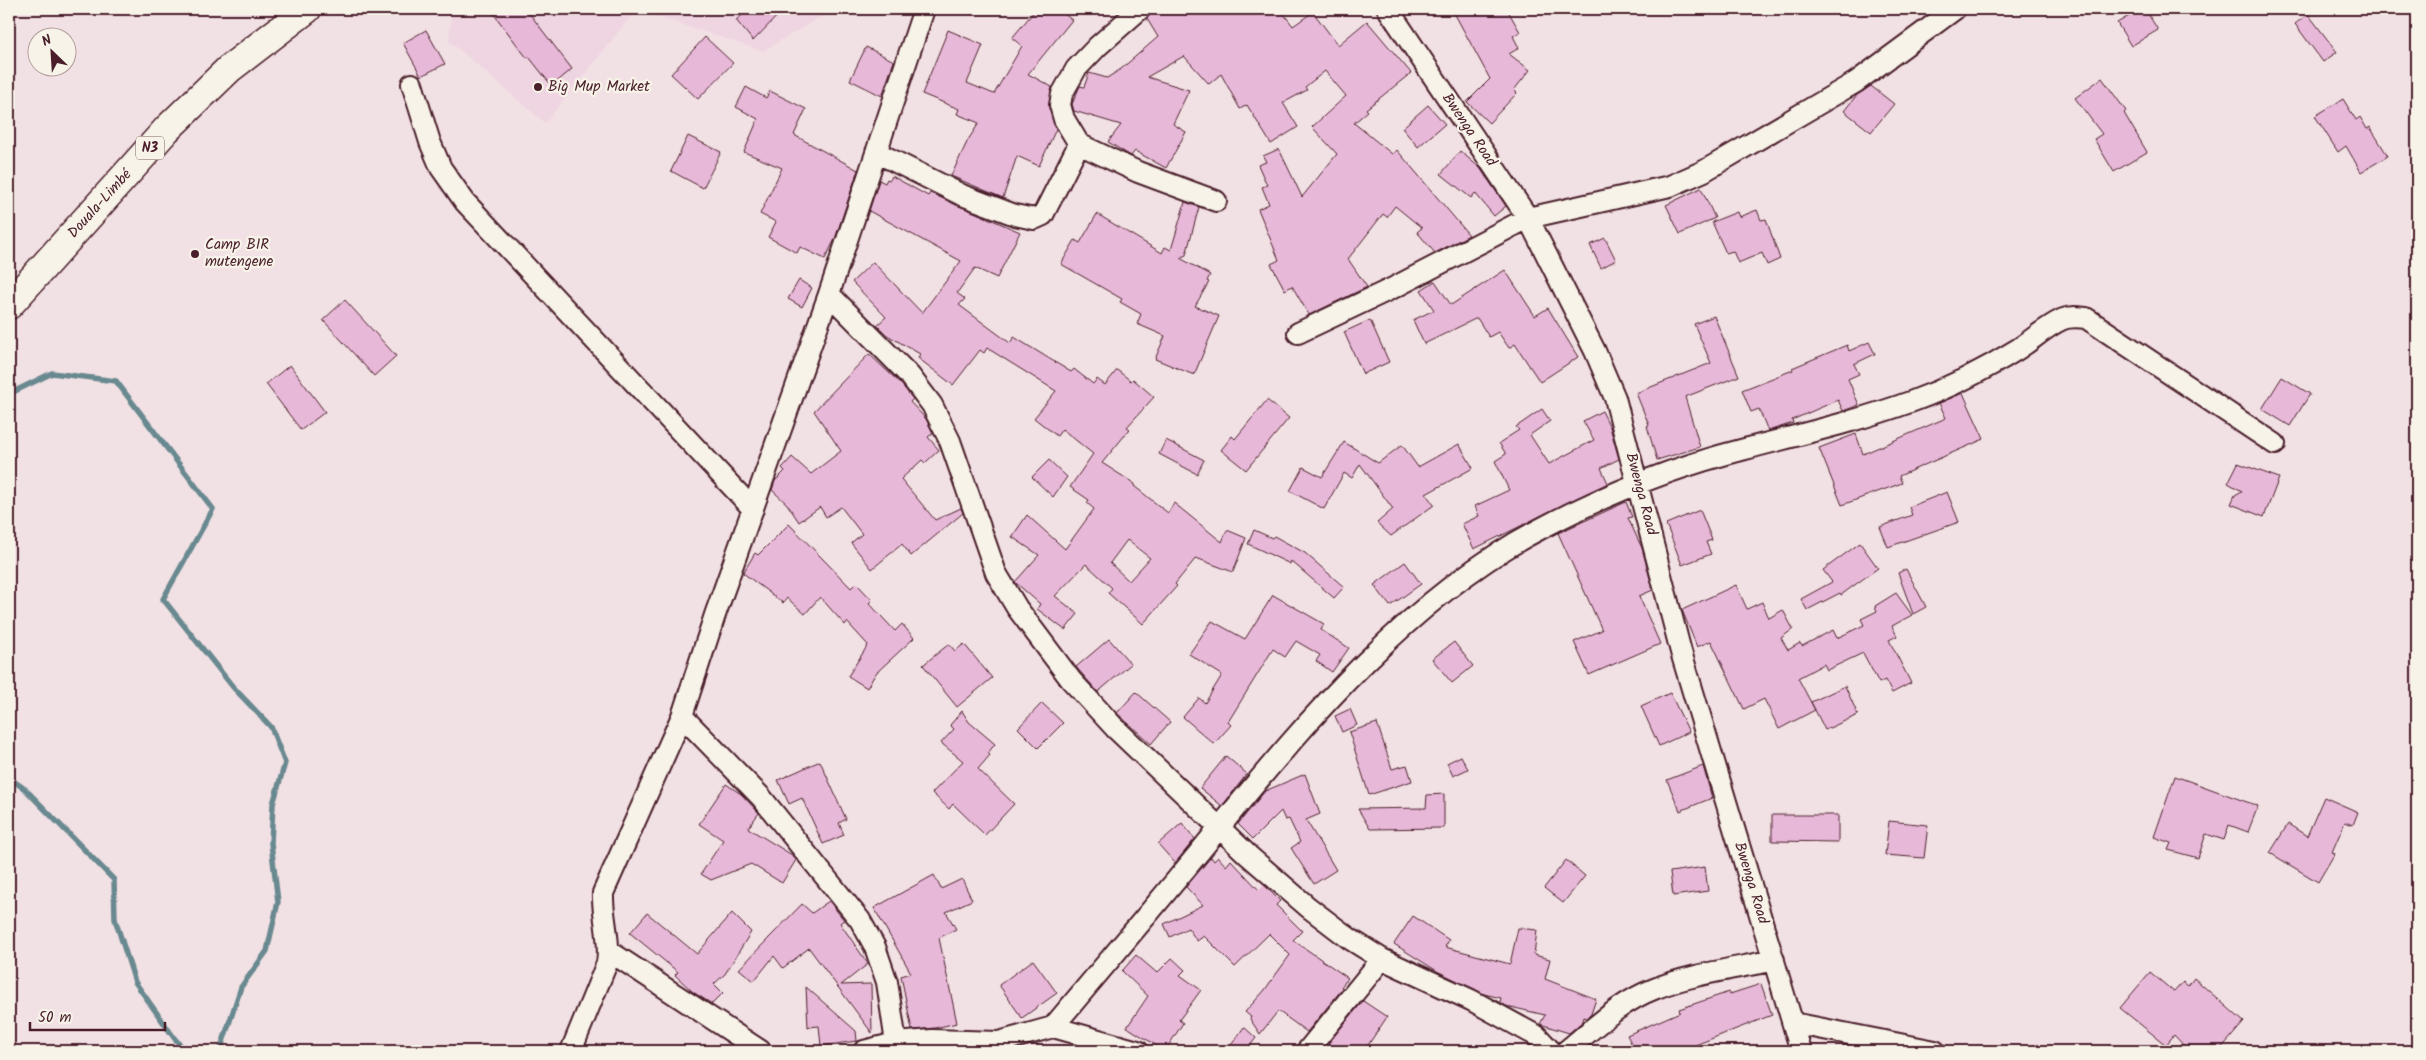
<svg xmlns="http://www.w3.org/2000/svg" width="2426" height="1060" viewBox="0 0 2426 1060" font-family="Kalam,sans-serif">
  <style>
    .built { fill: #efd5e1 }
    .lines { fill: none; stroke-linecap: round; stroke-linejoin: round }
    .stream { stroke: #698990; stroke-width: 5.5 }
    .building { fill: #e8b8d9; stroke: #4a1f2b; fill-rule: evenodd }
    .minor-casing { stroke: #4a1f2b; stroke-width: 24 }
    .highway-casing { stroke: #4a1f2b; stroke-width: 31 }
    .minor { stroke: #f7f3e8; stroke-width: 20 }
    .highway { stroke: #f7f3e8; stroke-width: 28 }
    .poi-dot { fill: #4a1f2b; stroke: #f7f3e8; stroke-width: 2 }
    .labels { text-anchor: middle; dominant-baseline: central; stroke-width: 4.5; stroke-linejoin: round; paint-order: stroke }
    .shield { fill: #f7f3e8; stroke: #7e5f64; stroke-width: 1 }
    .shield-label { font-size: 14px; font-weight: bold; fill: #4a1f2b }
    .poi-label { font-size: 15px; fill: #4a1f2b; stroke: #f7f3e8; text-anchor: start }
    .street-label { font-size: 15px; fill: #4a1f2b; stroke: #f7f3e8 }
  </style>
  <rect width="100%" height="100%" fill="#f2e1e4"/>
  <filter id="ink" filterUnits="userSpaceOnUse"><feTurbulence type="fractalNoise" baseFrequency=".02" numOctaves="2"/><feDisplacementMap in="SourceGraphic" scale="10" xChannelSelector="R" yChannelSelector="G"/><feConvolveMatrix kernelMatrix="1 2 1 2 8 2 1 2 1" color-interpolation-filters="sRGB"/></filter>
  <g filter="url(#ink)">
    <path class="built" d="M452 9H834L763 51 636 10 545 123 449 41Z"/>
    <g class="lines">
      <path class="stream" d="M9 394 52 373 116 381 213 509 163 599 233 687 271 727 285 763 273 804 271 843 278 902 267 951 241 987 220 1051
        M9 778 25 789 114 880 115 919 135 982 175 1039 186 1051"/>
    </g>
    <path class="building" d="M490 9H526L572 69 552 86 529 57 527 58Z
      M750 9H784L753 41 736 20Z
      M1036 9H1058L1072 20 1028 74 1052 87 1049 108 1056 129 1039 166 1017 156 1003 198 951 176 968 140 979 123 957 114 959 109 922 94 948 30 983 45 967 83 994 94 1022 46 1012 38Z
      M1152 9H1280L1293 26 1313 12 1338 45 1367 21 1411 73 1366 109 1368 111 1354 123 1392 154 1397 150 1469 235 1435 253 1417 232 1422 228 1395 206 1387 217 1383 214 1348 259 1367 287 1309 315 1292 286 1285 290 1271 264 1279 260 1258 209 1269 204 1262 187 1267 185 1258 165 1266 162 1263 156 1279 149 1302 197 1337 154 1312 127 1346 96 1325 71 1305 87 1307 90 1283 103 1298 127 1271 144 1247 105 1240 109 1221 74 1209 84 1184 56 1147 77 1189 90 1173 124 1186 132 1166 168 1135 151 1131 156 1108 142 1121 125 1074 111 1072 104 1080 86 1084 87 1089 73 1107 78 1121 69 1158 37 1147 19Z
      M1452 9H1507L1520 32 1513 36 1519 48 1509 54 1530 70 1514 90 1517 93 1489 123 1467 102 1490 79Z
      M2141 9H2145L2158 30 2131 46 2117 23Z
      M2308 14 2337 52 2323 62 2295 24Z
      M426 30 445 64 421 76 403 43Z
      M705 37 733 63 698 99 671 74Z
      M866 47 894 61 882 96 850 80Z
      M2102 78 2126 111 2124 113 2147 152 2114 172 2094 139 2102 134 2075 98Z
      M1871 86 1894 104 1871 132 1844 111 1856 96Z
      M746 87 766 98 770 91 806 109 794 135 858 170 835 239 825 259 800 247 797 253 768 237 776 222 760 214 782 168 744 152 758 119 736 107Z
      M2343 99 2356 120 2360 117 2367 129 2370 127 2388 156 2361 172 2346 146 2338 152 2315 116Z
      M1428 105 1445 124 1418 147 1402 128Z
      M688 136 721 152 703 188 671 171Z
      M1460 151 1480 168 1506 206 1494 216 1475 193 1471 198 1441 174Z
      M892 176 928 196 930 193 1020 232 997 278 975 268 957 293 965 299 959 305 1010 343 1014 337 1071 372 1074 369 1093 384 1097 379 1105 385 1117 370 1131 381 1133 379 1154 397 1127 427 1130 429 1102 463 1135 484 1134 486 1168 513 1174 503 1222 542 1227 530 1246 538 1233 572 1196 558 1175 584 1177 586 1143 624 1108 593 1112 588 1086 564 1055 596 1078 614 1065 630 1037 609 1040 604 1015 582 1039 555 1012 537 1027 515 1065 549 1094 509 1087 503 1089 500 1070 487 1093 454 1062 429 1057 436 1034 418 1056 391 987 348 984 353 980 350 953 385 918 358 920 354 887 335 877 325 886 317 852 282 873 262 922 313 961 261 869 211 879 180 885 183 887 179 890 180ZM1127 540 1150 558 1129 581 1110 563Z
      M1701 188 1715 218 1680 234 1666 205Z
      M1185 202 1199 207 1186 255 1180 258 1210 275 1207 281 1209 282 1195 306 1219 316 1194 375 1155 359 1165 336 1137 324 1141 314 1120 302 1122 299 1061 264 1075 240 1080 243 1097 214 1162 253 1165 247 1171 250Z
      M1757 210 1761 220 1766 219 1780 259 1767 265 1762 253 1738 263 1733 251 1726 253 1712 222 1737 212 1739 217Z
      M1605 238 1616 260 1601 268 1590 245Z
      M1505 270 1535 316 1548 308 1578 357 1540 382 1515 344 1509 348 1498 332 1489 337 1477 318 1424 344 1413 320 1434 310 1421 290 1435 281 1451 305Z
      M799 280 812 288 802 307 788 299Z
      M345 300 396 356 374 376 323 320Z
      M1714 316 1739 376 1685 397 1700 447 1657 460 1647 426 1649 425 1636 393 1711 363 1694 324Z
      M1370 320 1389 362 1363 374 1344 332Z
      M1869 342 1875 354 1854 364 1859 374 1848 379 1859 405 1843 411 1838 400 1792 420 1793 423 1768 431 1759 409 1751 412 1742 390 1793 370 1792 368 1847 345 1849 351Z
      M869 354 901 384 913 399 910 402 926 419 933 433 928 437 939 450 925 463 922 460 901 479 935 520 961 508 963 513 911 556 902 544 872 569 851 543 862 534 841 507 826 517 820 507 799 522 787 504 772 490 775 481 785 471 782 468 792 457 811 474 841 451 814 411Z
      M290 365 325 412 301 430 266 384Z
      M2282 377 2310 394 2290 426 2262 409Z
      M1963 393 1984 439 1899 476 1902 483 1842 505 1819 448 1856 434 1863 454 1946 418 1939 403Z
      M1267 400 1289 418 1246 470 1221 450 1232 436 1235 439Z
      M1542 409 1550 421 1530 435 1549 464 1594 440 1583 421 1602 411 1610 427 1619 459 1601 468 1608 483 1474 549 1462 524 1479 516 1475 506 1509 490 1495 461 1506 454 1499 443 1519 430 1516 427Z
      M1166 440 1204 460 1197 474 1159 454Z
      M1344 442 1378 463 1402 445 1418 467 1459 444 1473 468 1426 494 1434 505 1391 536 1377 523 1393 509 1360 464 1352 478 1344 473 1324 509 1290 491 1303 467 1322 477Z
      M1049 460 1067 477 1053 497 1032 477Z
      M2238 463 2279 478 2264 517 2231 504 2235 495 2242 491 2228 483Z
      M1947 492 1959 522 1888 547 1880 527 1912 515 1909 507Z
      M1626 502 1632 517 1628 518 1642 548 1653 590 1639 596 1660 644 1589 675 1574 642 1602 630 1558 533Z
      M1700 510 1712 540 1706 542 1711 554 1682 565 1666 524Z
      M789 524 851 588 856 583 872 600 869 603 895 631 902 624 914 638 876 673 867 688 848 676 868 645 847 622 845 625 820 597 805 614 787 598 783 603 743 573 755 553 758 555Z
      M1254 530 1272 538 1274 536 1305 553 1344 587 1334 598 1291 561 1290 564 1248 544Z
      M1860 543 1878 568 1841 595 1840 593 1807 610 1801 599 1832 582 1823 570Z
      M1405 562 1421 584 1390 606 1374 585Z
      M1906 569 1926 607 1913 614 1898 573Z
      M1736 585 1747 609 1762 602 1769 618 1783 610 1793 629 1781 638 1788 650 1800 643 1802 646 1833 630 1837 638 1864 625 1861 619 1877 611 1875 606 1896 593 1912 615 1892 626 1897 636 1889 640 1911 683 1892 693 1885 680 1879 683 1863 653 1827 670 1824 664 1798 678 1815 710 1779 729 1764 699 1744 709 1711 641 1697 647 1682 610Z
      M1273 595 1324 624 1321 630 1349 648 1332 672 1316 661 1320 655 1296 641 1285 657 1273 649 1228 722 1231 725 1214 744 1183 717 1199 698 1205 703 1222 675 1189 654 1212 621 1245 639Z
      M1109 639 1131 664 1098 692 1076 667Z
      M1454 642 1473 666 1452 683 1432 659Z
      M949 644 955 651 964 644 992 678 957 707 923 665Z
      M1845 686 1858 715 1825 730 1811 702Z
      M1136 692 1170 722 1151 744 1117 713Z
      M1670 693 1689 732 1659 746 1641 706Z
      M1042 703 1063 723 1038 748 1018 728Z
      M1350 709 1357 725 1342 732 1335 716Z
      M962 711 969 722 995 744 988 753 990 755 978 769 1014 804 985 835 953 804 949 809 932 793 963 761 941 743 954 729 950 725Z
      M1377 723 1392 769 1407 765 1412 781 1369 795 1349 732Z
      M1226 756 1247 774 1222 806 1200 788Z
      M1461 756 1468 769 1453 776 1447 763Z
      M820 761 846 819 839 823 844 835 823 844 802 798 789 804 778 780Z
      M1703 766 1712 798 1680 811 1667 780Z
      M1305 774 1320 814 1306 820 1336 870 1314 884 1291 848 1300 842 1289 819 1285 820 1281 811 1253 839 1238 824 1265 791Z
      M2175 776 2258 806 2248 832 2229 825 2224 840 2206 834 2198 858 2168 850 2171 843 2154 837Z
      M726 784 741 794 759 813 748 828 792 855 796 860 782 883 751 864 711 880 701 874 723 840 699 824Z
      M1444 794V828L1370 829 1358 809 1426 808 1427 795Z
      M2324 797 2358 812 2353 825 2345 822 2332 852 2335 853 2318 882 2270 853 2288 824 2307 836Z
      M1772 815H1838V842L1772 841Z
      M1889 821 1928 825 1924 858 1885 855Z
      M1182 823 1195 839 1175 863 1158 844Z
      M1211 857 1214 861 1218 857 1226 866 1231 860 1259 890 1264 885 1280 901 1276 905 1302 931 1293 940 1348 978 1341 987 1343 988 1307 1032 1278 1011 1260 1034 1250 1019 1251 1017 1245 1012 1264 991 1290 955 1269 934 1235 967 1204 936 1197 941 1188 928 1170 937 1164 924 1203 905 1186 887Z
      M1566 860 1585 876 1563 903 1544 888Z
      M1705 867 1708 891 1673 896 1670 872Z
      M934 875 941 889 962 879 972 900 946 912 956 929 939 938 957 1023 935 1028 912 1030 901 976 911 973 874 908Z
      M829 901 844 920 840 923 868 964 841 985 871 984 872 1033 809 948 783 968 774 956 754 981 739 969 802 904 812 913Z
      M647 913 697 954 732 913 751 932 725 974 714 984 723 993 712 1004 693 992 675 975 678 972 630 933Z
      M1413 916 1449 940 1445 947 1510 964 1518 928 1537 930 1534 955 1550 959 1545 979 1596 999 1591 1014 1587 1018 1584 1017 1583 1021 1569 1033 1540 1024 1545 1015 1506 1006 1500 1002 1501 998 1484 994 1437 971 1394 944Z
      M1136 955 1157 973 1172 958 1185 970 1180 975 1201 990 1179 1020 1183 1023 1165 1051 1127 1027 1148 996 1122 971Z
      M1033 960 1057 993 1022 1018 999 985Z
      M2150 972 2174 992 2183 982 2188 986 2194 978 2244 1022 2219 1051H2189L2174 1035 2166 1045 2120 1008Z
      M1761 984 1772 1015 1680 1051H1673L1671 1047 1661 1051H1635L1627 1035 1680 1012 1679 1009 1729 992 1730 994Z
      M806 987 856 1031 857 1041 821 1046 819 1026 808 1027Z
      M1363 1001 1387 1017 1364 1051H1322Z
      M1244 1027 1256 1038 1246 1051H1227Z"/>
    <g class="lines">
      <defs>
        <path id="minor" d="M1140 9 1098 46 1076 69 1062 94 1060 105 1064 119 1079 144 1138 172 1216 201
          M1388 9 1528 218 1595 351 1615 398 1681 652 1801 1051
          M412 84 430 142 441 168 465 202 753 509
          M876 152 962 195 1015 215 1034 219 1043 215 1079 144
          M829 294 910 376 932 405 950 441 996 573 1017 608 1071 680 1115 728 1249 856 1308 907 1350 939 1382 959 1471 1000 1537 1036 1551 1051
          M1298 333 1395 287 1528 218 1670 186 1704 171 1856 82 1955 9
          M682 716 761 797 860 920 875 947 887 982 896 1043
          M609 951 761 1051
          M1793 1023 1935 1051
          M571 1051 607 963C611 940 602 917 603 893L682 716 715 615 829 294 924 9
          M864 1051 896 1043 932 1040 999 1042 1053 1027
          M1138 1051 1053 1027C1108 961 1165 895 1219 828 1308 719 1413 595 1540 529 1604 495 1674 467 1745 449 1802 434 1858 421 1913 401 1949 388 1986 369 2018 349 2032 340 2046 327 2061 320 2069 316 2077 317 2086 318L2275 444
          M1307 1051 1382 959
          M1566 1051C1593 1029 1620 1002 1654 989 1691 974 1734 969 1774 960"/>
        <path id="highway" d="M9 305 167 129 229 69 307 9"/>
      </defs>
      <use href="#minor" class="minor-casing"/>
      <use href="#highway" class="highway-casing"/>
      <use href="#minor" class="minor"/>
      <use href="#highway" class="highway"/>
    </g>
  </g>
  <g class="poi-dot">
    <circle cx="538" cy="87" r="5"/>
    <circle cx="195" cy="254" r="5"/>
  </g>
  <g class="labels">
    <rect class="shield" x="136" y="136.5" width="28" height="23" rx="4"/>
    <g class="shield-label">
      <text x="150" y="148">N3</text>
    </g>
    <g class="poi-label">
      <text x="548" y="87">Big Mup Market</text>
      <text x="205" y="245">Camp BIR<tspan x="205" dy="17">mutengene</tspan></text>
    </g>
    <g class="street-label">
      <text transform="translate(1469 130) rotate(56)">Bwenga Road</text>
      <text transform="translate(100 204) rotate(-48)">Douala-Limbé</text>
      <text transform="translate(1641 494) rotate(75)">Bwenga Road</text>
      <text transform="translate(1751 883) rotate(73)">Bwenga Road</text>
    </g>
  </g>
  <rect width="2426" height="1060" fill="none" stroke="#f7f3e8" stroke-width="30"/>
  <rect x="15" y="15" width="2396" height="1030" fill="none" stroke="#4a1f2b" stroke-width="2" filter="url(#ink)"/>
  <g transform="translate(52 52) rotate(335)"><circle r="24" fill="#f7f3e8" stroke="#b29e9c"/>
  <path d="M0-4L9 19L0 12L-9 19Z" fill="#4a1f2b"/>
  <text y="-8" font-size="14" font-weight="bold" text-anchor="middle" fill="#4a1f2b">N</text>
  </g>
  <path d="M30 1022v8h135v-8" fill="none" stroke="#4a1f2b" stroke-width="2.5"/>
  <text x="38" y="1022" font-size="15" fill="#4a1f2b" stroke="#f7f3e8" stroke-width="4" paint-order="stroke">50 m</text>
</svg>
